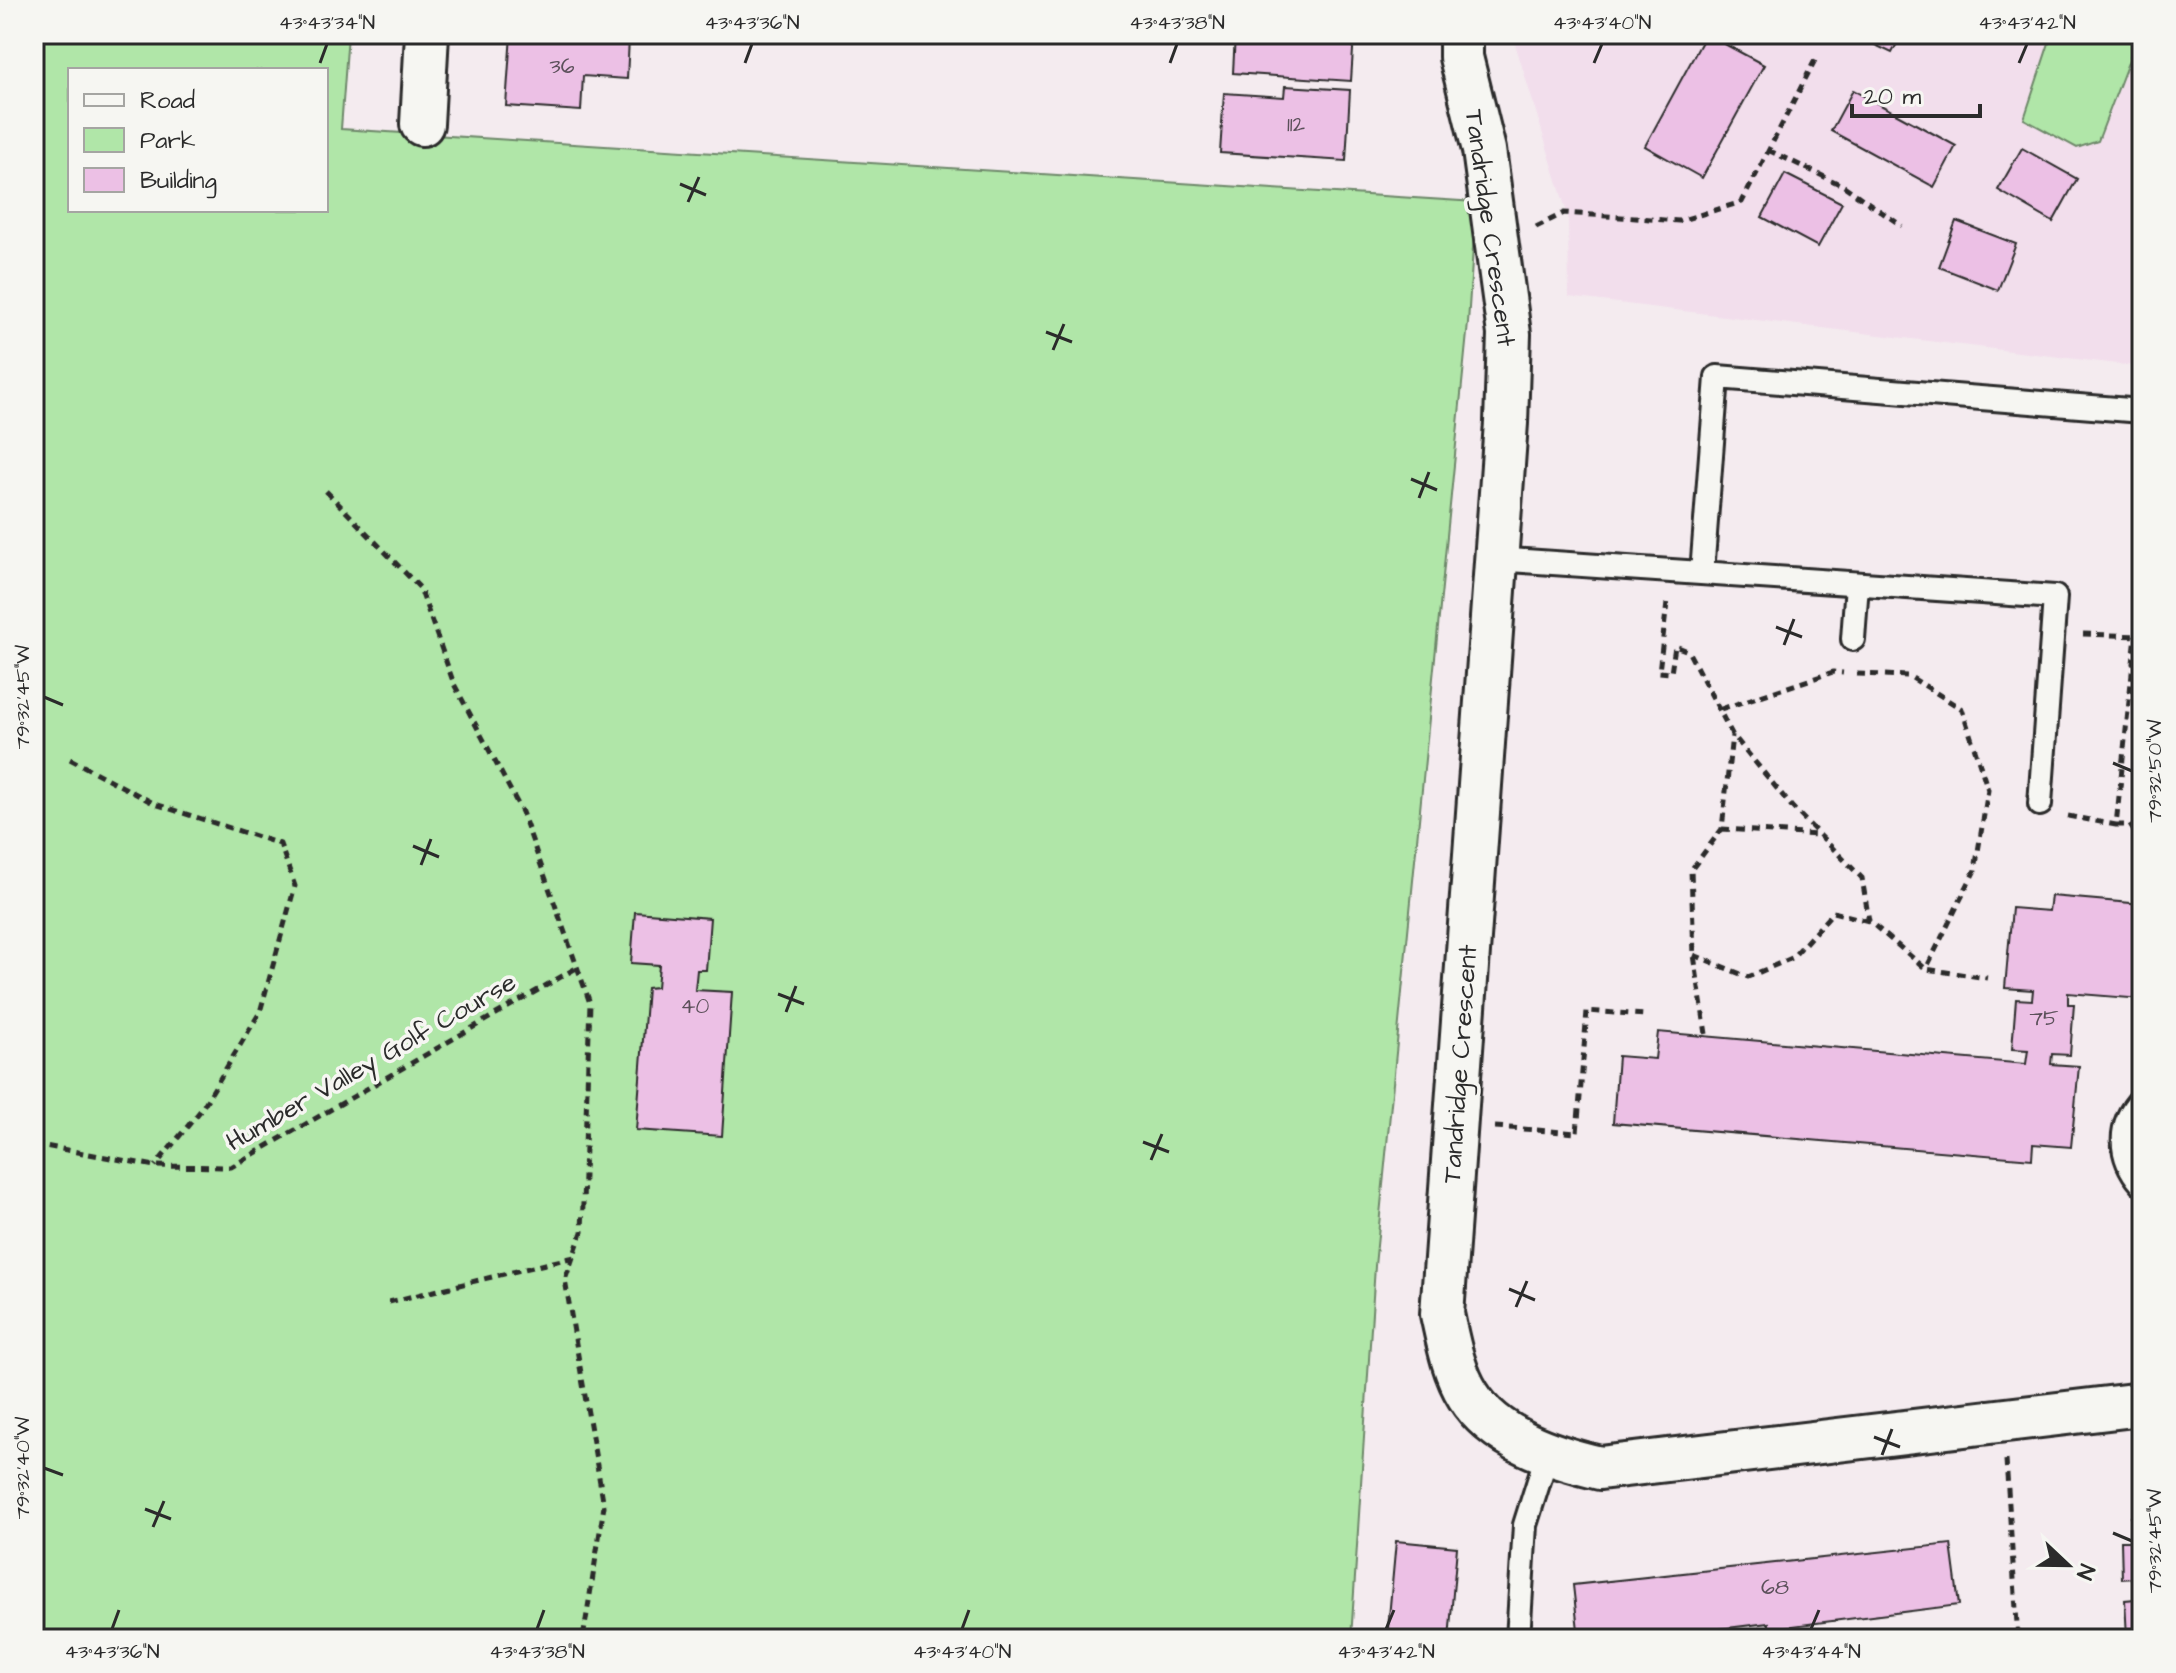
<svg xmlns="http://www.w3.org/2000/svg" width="2176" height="1673" viewBox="0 0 2176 1673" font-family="'Architects Daughter',sans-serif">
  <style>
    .built { fill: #f2deec }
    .green { fill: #b0e6a8; stroke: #6e886a; stroke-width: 2; fill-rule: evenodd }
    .building { fill: #ecc0e5; stroke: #2b2b2b; stroke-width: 2 }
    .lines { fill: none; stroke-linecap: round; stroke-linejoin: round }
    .service-casing { stroke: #2b2b2b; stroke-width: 28 }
    .minor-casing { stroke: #2b2b2b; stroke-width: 48 }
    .path { stroke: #2b2b2b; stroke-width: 5; stroke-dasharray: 8 6; stroke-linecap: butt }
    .service { stroke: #f6f6f2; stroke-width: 22 }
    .minor { stroke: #f6f6f2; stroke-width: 42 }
    .ticks { fill: none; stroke: #2b2b2b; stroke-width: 3 }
    .labels { text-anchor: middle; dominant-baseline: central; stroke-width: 7; stroke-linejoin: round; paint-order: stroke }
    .number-label { font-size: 22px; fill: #5b505a }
    .street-label { font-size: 26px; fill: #2b2b2b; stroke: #f6f6f2 }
    .neatline { fill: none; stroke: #2b2b2b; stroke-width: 3 }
    .ticks-label { font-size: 20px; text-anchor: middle; fill: #2b2b2b }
  </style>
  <rect width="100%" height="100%" fill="#f4ebef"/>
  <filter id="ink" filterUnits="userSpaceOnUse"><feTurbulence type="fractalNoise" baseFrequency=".0125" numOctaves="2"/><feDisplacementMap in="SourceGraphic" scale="16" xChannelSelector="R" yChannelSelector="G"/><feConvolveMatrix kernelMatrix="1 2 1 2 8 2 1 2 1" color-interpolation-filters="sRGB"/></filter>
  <g filter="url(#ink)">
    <path class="built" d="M1512 34H2142V367L1569 297 1568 216Z"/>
    <path class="green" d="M34 34H348L341 129 1476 202 1468 323 1375 1266 1351 1639H34ZM70 70H326V210H70Z
      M2061 34H2128L2135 44 2098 141 2077 148 2024 119 2050 40Z"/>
    <path class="building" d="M511 34 629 38 627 79 583 76 581 111 506 106Z
      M1235 34H1354L1351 81 1233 73Z
      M1706 34 1764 65 1702 178 1645 146Z
      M1872 34H1902L1892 53 1875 45 1878 37Z
      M1285 86 1350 90 1346 161 1220 153 1224 93 1284 97Z
      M1853 90 1956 146 1934 187 1831 131Z
      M2022 148 2077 179 2053 222 1998 190Z
      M1785 174 1842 203 1818 247 1762 217Z
      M1956 221 2016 244 1998 290 1939 267Z
      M2051 896 2142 904V999L2068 993V1004H2074L2070 1055 2052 1054 2051 1064 2079 1066 2071 1147 2033 1144 2032 1159 1613 1123 1618 1056 1655 1059 1658 1032 2026 1064 2028 1050 2012 1049 2016 999 2032 1000 2033 990 2005 988 2012 908 2049 911Z
      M635 912 710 918 706 970H697L695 990 732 992 722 1136 636 1130 647 988 657 987 659 965 631 963Z
      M2131 1517H2142V1639L2127 1637 2125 1600 2135 1599V1578L2122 1579 2121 1541H2131Z
      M1396 1541 1457 1547 1449 1639H1387Z
      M1951 1544 1959 1605 1769 1629V1623L1637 1639H1579L1573 1585Z"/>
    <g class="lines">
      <defs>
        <path id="service" d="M1495 559 2055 597 2040 804
          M1702 573 1717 377 2142 411
          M1853 639 1857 584
          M2142 1098C2117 1124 2118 1157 2142 1184
          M1518 1639 1525 1525 1547 1455"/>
        <path id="minor" d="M1461 34V57L1484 150 1509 334 1506 423 1442 1314C1448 1341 1453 1371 1468 1395 1495 1439 1553 1457 1600 1468L2142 1404
          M422 124 427 34"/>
      </defs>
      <use href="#service" class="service-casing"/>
      <use href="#minor" class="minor-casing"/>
      <path class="path" d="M1768 150 1844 186 1902 226
        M1536 227 1564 213 1679 221 1742 202 1815 60
        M326 491 420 588 454 684 522 812 590 1003 582 1232 565 1280 604 1506 583 1639
        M1667 603 1659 672 1671 673 1675 646 1688 651 1732 734 1793 808 1862 878 1869 921 1926 969 1987 978
        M2083 634 2142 636
        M1857 674 1909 676 1962 709 1988 790 1975 870 1926 969
        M1721 709 1833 672 1843 673
        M70 759 155 804 280 844 295 886 260 1012 201 1110 155 1166
        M2068 816 2116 825 2136 635
        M2116 825H2130L2142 844
        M1722 829 1819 835
        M1694 955 1748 977 1792 958 1833 912 1869 921
        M1706 1034 1694 955 1691 870 1722 829 1732 735
        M1495 1127 1577 1133 1587 1011 1645 1015
        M34 1144 155 1166 231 1167 578 967
        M389 1302 574 1257
        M2006 1460 2018 1639"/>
      <use href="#service" class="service"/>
      <use href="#minor" class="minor"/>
    </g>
  </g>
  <path class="ticks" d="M320 63 327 44M745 63 752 44M1170 63 1177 44M1594 63 1602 44M2019 63 2027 44M680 184 706 195M688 202 699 177M1046 332 1072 342M1053 350 1064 324M1411 479 1437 490M1419 498 1429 472M1776 627 1802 637M1784 645 1794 619M44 697 63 705M2113 763 2132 771M413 846 439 857M421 865 431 839M778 994 804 1004M786 1012 796 986M1143 1142 1169 1152M1151 1160 1162 1134M1509 1289 1535 1300M1516 1307 1527 1281M1874 1437 1900 1447M1882 1455 1892 1429M44 1468 63 1475M145 1509 171 1519M153 1527 164 1501M2113 1533 2132 1541M112 1629 119 1610M537 1629 544 1610M962 1629 969 1610M1386 1629 1394 1610M1811 1629 1819 1610"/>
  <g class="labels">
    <g class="number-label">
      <text x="562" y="66">36</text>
      <text x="1296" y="124">112</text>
      <text x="695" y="1006">40</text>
      <text x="2044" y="1018">75</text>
      <text x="1775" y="1587">68</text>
    </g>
    <g class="street-label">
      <text transform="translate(1490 228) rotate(82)">Tandridge Crescent</text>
      <text transform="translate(371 1062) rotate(-30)">Humber Valley Golf Course</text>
      <text transform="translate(1460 1064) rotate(-86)">Tandridge Crescent</text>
    </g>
  </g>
  <rect width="2176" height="1673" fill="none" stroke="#f6f6f2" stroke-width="88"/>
  <rect x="68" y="68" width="260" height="144" fill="#f6f6f2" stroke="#a5a5a2" stroke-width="2"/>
  <rect x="84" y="94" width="40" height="12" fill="#f6f6f2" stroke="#a5a5a2" stroke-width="2"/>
  <text x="140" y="108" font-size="24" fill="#2b2b2b">Road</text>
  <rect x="84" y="128" width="40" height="24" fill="#b0e6a8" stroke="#a5a5a2" stroke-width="2"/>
  <text x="140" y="148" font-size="24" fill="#2b2b2b">Park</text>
  <rect x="84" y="168" width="40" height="24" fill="#ecc0e5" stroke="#a5a5a2" stroke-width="2"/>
  <text x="140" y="188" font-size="24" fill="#2b2b2b">Building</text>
  <g transform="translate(2068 1565) rotate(112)" stroke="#f6f6f2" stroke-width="6" paint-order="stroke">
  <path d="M0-6L14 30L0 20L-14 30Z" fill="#2b2b2b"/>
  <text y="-12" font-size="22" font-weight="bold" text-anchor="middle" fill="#2b2b2b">N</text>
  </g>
  <path d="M1852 104v12h128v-12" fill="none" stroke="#2b2b2b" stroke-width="4"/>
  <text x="1864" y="104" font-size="24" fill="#2b2b2b" stroke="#f6f6f2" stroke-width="6" paint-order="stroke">20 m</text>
  <rect x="44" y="44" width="2088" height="1585" class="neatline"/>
  <g class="ticks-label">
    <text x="327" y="29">43°43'34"N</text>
    <text x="752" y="29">43°43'36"N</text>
    <text x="1177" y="29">43°43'38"N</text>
    <text x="1602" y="29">43°43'40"N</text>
    <text x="2027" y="29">43°43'42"N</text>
    <text transform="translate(22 697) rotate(-90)" y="7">79°32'45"W</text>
    <text transform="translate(2154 771) rotate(-90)" y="7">79°32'50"W</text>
    <text transform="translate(22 1468) rotate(-90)" y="7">79°32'40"W</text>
    <text transform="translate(2154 1541) rotate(-90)" y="7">79°32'45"W</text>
    <text x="112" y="1658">43°43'36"N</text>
    <text x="537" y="1658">43°43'38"N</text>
    <text x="962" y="1658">43°43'40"N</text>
    <text x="1386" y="1658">43°43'42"N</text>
    <text x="1811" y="1658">43°43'44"N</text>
  </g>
</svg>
